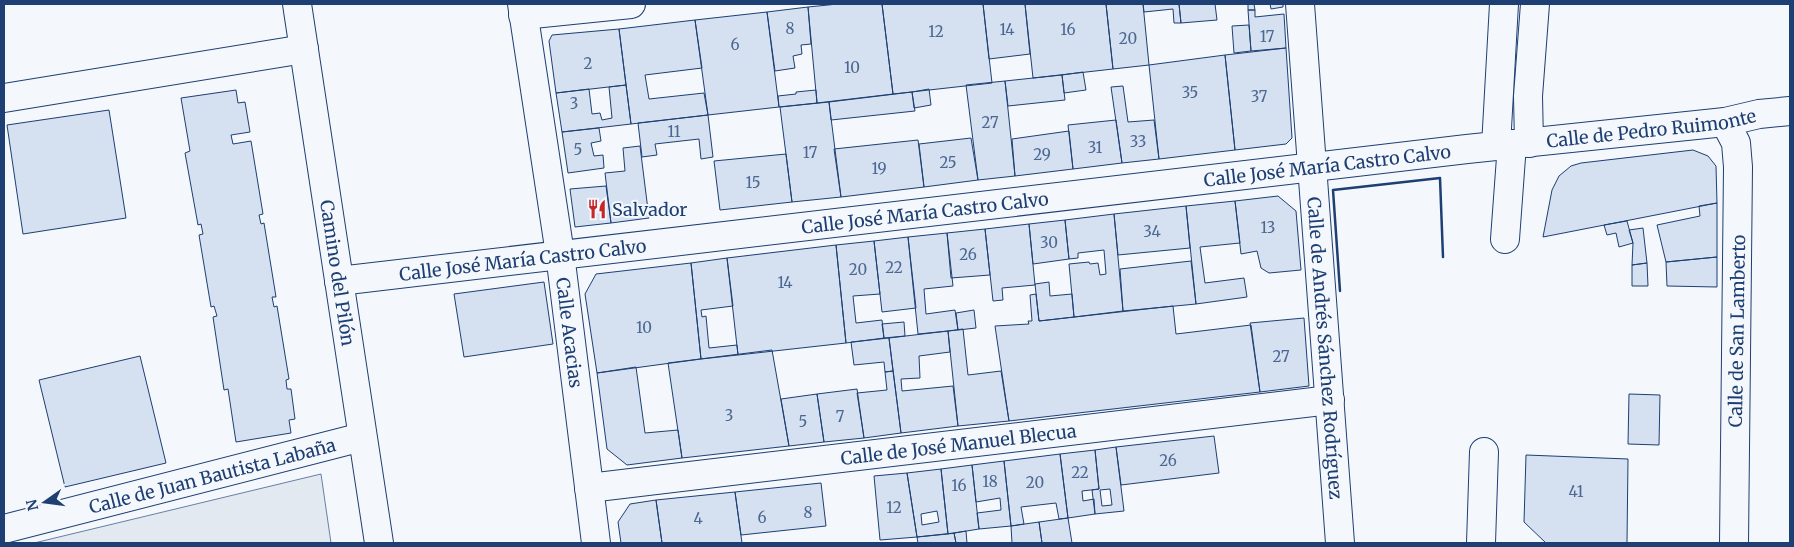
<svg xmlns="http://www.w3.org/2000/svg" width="1794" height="547" viewBox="0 0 1794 547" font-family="Merriweather,serif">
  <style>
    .green { fill: #e3e9f0; stroke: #687fa3 }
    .building { fill: #d5e0f0; stroke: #1d3f73; fill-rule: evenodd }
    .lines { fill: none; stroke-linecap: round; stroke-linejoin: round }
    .minor-casing { stroke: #1d3f73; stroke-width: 30 }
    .tertiary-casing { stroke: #1d3f73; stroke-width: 30 }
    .minor { stroke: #f4f7fb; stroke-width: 28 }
    .tertiary { stroke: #f4f7fb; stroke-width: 28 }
    .wall { stroke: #1d3f73; stroke-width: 2.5 }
    .labels { text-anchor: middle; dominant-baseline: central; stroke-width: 4; stroke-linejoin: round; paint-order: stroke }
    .number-label { font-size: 15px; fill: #4b6792 }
    .street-label { font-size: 18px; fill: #1d3f73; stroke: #f4f7fb }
    .poi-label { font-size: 18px; fill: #1d3f73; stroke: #f4f7fb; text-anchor: start }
  </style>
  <rect width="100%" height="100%" fill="#f4f7fb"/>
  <path class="green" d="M321 474 331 543H34Z"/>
  <path class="building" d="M838 4H882L893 94 817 103 808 7Z
    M882 4H983L992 83 893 94Z
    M983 4H1025L1030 54 989 59Z
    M1025 4H1106L1113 69 1033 78Z
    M1106 4H1143L1149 65 1113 69Z
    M1143 4H1179L1181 23H1174L1173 9 1144 12Z
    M1179 4H1215L1217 20 1181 23Z
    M1248 4H1254L1255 10H1248Z
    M1270 4H1283V7L1271 9Z
    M808 7 811 44 801 45 802 54 793 56 795 68 775 71 767 12Z
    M1248 10H1255V17L1284 14 1286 48 1251 51Z
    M767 12 779 107 708 115 695 20Z
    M695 20 702 68 645 75 649 99 704 93 708 115 631 124 619 29Z
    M1249 25 1251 51 1234 53 1232 26Z
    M619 29 626 85 556 93 549 41 552 35Z
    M1286 48 1292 138 1286 144 1235 150 1225 55Z
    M1225 55 1235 150 1159 159 1149 65Z
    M1083 72 1086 90 1064 93 1062 75Z
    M1062 75 1065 100 1008 106 1005 81Z
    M1005 81 1015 176 978 180 966 85Z
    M626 85 631 124 562 132 556 93 589 89 592 114 600 113 602 120 612 118 609 87Z
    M1123 86 1128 122 1154 120 1159 159 1122 163 1111 87Z
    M929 89 931 105 914 108 912 92Z
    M236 90 238 103 245 102 250 132 231 135 233 144 251 141 263 214 259 215 261 224 264 223 276 297H272L274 307 277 306 289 379 286 380 287 389H291L295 419 289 420 291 433 236 442 228 389 224 390 213 317 217 316 214 306 211 307 199 235 203 234 201 224 198 225 185 153 190 151 181 98Z
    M816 90 817 103 779 107 778 96 796 94V92Z
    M912 92 915 111 831 120 829 102Z
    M829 102 841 197 792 202 780 107Z
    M109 110 126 218 23 234 7 125Z
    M708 115 713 157 701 159 699 139 655 144 657 155 642 157 638 123Z
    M1116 120 1122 163 1073 169 1068 125Z
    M599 128 601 141 591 143 594 156 603 155 604 168 568 173 562 132Z
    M1069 131 1073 169 1015 176 1012 139Z
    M971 138 978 180 924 187 919 144Z
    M918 140 924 187 841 197 834 149Z
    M640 146 649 218 611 223 605 173 625 171 623 148Z
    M1693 150 1708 156 1716 166 1717 203 1543 237 1552 190 1559 176 1571 166 1581 163Z
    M786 154 792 202 720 210 714 161Z
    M606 186 611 223 575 227 570 189Z
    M1278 196 1296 211 1301 270 1269 273 1261 268 1257 251 1241 254 1235 201Z
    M1235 201 1240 243 1200 247 1205 283 1244 278 1247 297 1196 304 1186 206Z
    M1717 203V257L1666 262 1657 225 1700 216 1699 206Z
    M1186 206 1190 248 1118 255 1114 214Z
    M1114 214 1123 311 1074 317 1069 264 1089 262 1090 264 1098 263 1100 275 1106 274 1104 250 1078 253V258L1069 259 1065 220Z
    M1065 220 1069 259 1033 264 1029 224Z
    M1627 221 1633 243 1619 247 1616 233 1607 235 1604 225Z
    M1029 224 1035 285 1002 288 1003 300 993 301 985 229Z
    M1643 228 1647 263 1632 265 1633 243 1629 230Z
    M985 229 990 275 951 278 947 233Z
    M947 233 953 286 924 289 926 314 955 310 958 330 918 334 908 237Z
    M908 237 916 308 882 312 874 241Z
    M874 241 880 294 853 296 856 323 882 320 884 338 846 343 836 245Z
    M836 245 846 343 738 355 727 258Z
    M1717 257V287L1667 286 1666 262Z
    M727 258 733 306 701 310 702 317 706 316 709 348 737 345 738 355 701 359 691 263Z
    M1191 261 1196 304 1123 311 1120 269Z
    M691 263 701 359 597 373 585 294 596 274Z
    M1647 263 1648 286H1632V265Z
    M544 282 553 344 464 357 454 294Z
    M1049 282 1050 296 1072 294 1074 317 1039 321 1035 284Z
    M1036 294 1039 321 1173 306 1176 334 1251 325 1260 392 1009 421 995 326 1029 324 1028 321H1032L1030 295Z
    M974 310 976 328 958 330 956 313Z
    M1304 318 1309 386 1260 392 1250 323Z
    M904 322 905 336 884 338 882 324Z
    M963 329 968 375 1001 371 1009 421 958 426 948 331Z
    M948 331 950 352 919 356 920 378 901 379 902 391 953 386 958 426 901 433 889 338Z
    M889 338 893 371 885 372 884 362 854 365 851 342Z
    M772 350 789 446 682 458 668 363Z
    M140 356 166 463 65 487 39 380Z
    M636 367 645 433 678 430 682 458 627 465 607 449 597 373Z
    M893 371 901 433 864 438 857 393 887 390 885 372Z
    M857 389 864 438 824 442 817 394Z
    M817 394 824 442 789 446 781 399Z
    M1629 394 1660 395 1659 445 1628 444Z
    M1214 436 1219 473 1121 485 1116 447Z
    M1116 447 1124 511 1095 514 1092 490 1099 489 1095 450ZM1110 489 1112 505 1102 506 1100 490Z
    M1095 450 1099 489 1082 491 1083 501 1094 499 1095 514 1068 518 1060 454Z
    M1060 454 1068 518 1059 519 1056 503 1021 507 1024 524 1011 526 1004 461Z
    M1526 455 1628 459 1627 543H1546L1524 522Z
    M1004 461 1011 526 979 529 977 513 1001 510 1000 498 976 502 972 465Z
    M972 465 979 529 948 534 941 469Z
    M941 469 948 534 917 537 907 473ZM937 511 939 522 922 525 921 514Z
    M907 473 917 537 880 540 874 476Z
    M821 483 826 526 741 535 735 492Z
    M735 492 742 543H662L656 500Z
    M656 500 662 543H621L618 522 630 504Z
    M1068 518 1072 543H1042L1039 522Z
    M1039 522 1042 543H1012L1011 526Z
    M966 531 967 543H956L954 533Z
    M954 533 956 543H918L917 537Z"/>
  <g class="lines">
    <defs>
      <g id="minor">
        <path id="s1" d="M522 4 560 254 596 543"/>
        <path id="s2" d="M1300 4 1340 543"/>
        <path d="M523 15 631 4"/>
        <path d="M4 98 304 49"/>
        <path d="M1725 122 1736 143 1738 167 1734 543"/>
        <path d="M1529 143 1528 96 1535 4"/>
        <path d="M1496 146 1504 4"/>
        <path d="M1505 239 1512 144"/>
        <path id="s3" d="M339 281 1467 149 1725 122 1759 114 1790 111"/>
        <path id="s4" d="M589 488 1330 400"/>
        <path id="s5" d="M4 529 362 437"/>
        <path d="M1481 543 1484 452"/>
      </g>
      <g id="tertiary">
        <path id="s6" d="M297 4 379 543"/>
      </g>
    </defs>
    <use href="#minor" class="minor-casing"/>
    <use href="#tertiary" class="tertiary-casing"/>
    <use href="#minor" class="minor"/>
    <use href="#tertiary" class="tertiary"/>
    <path class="wall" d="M1340 291 1333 190 1440 178 1443 257"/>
  </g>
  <defs>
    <symbol id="restaurant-bare" viewBox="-9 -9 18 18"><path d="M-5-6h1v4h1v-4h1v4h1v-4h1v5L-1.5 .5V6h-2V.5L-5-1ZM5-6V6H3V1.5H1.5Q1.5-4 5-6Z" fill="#c62828" stroke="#f4f7fb" stroke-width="2.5" paint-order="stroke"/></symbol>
  </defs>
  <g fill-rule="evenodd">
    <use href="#restaurant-bare" x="583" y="195" width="28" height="28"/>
  </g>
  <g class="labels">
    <g class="number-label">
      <text x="790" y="28">8</text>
      <text x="1007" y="29">14</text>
      <text x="1068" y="29">16</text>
      <text x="936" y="31">12</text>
      <text x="1267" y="36">17</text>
      <text x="1128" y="38">20</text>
      <text x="735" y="44">6</text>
      <text x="588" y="63">2</text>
      <text x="852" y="67">10</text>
      <text x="1190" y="92">35</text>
      <text x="1259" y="96">37</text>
      <text x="574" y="103">3</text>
      <text x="990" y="122">27</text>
      <text x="674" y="131">11</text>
      <text x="1138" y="141">33</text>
      <text x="1095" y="147">31</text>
      <text x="578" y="149">5</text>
      <text x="810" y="152">17</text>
      <text x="1042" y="154">29</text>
      <text x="948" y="162">25</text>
      <text x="879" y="168">19</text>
      <text x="753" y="182">15</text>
      <text x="1268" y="227">13</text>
      <text x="1152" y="231">34</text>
      <text x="1049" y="242">30</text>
      <text x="968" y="254">26</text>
      <text x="894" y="267">22</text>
      <text x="858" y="269">20</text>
      <text x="785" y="282">14</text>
      <text x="644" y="327">10</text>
      <text x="1281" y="356">27</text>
      <text x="729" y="415">3</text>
      <text x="840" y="416">7</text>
      <text x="803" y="421">5</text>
      <text x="1168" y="460">26</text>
      <text x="1080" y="472">22</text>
      <text x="990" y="481">18</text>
      <text x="1035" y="482">20</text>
      <text x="959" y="485">16</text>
      <text x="1576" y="491">41</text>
      <text x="894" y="507">12</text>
      <text x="808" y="512">8</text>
      <text x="762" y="517">6</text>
      <text x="698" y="518">4</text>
    </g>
    <g class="street-label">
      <text stroke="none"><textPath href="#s3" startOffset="1321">Calle de Pedro Ruimonte</textPath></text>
      <text stroke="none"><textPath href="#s3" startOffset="995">Calle José María Castro Calvo</textPath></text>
      <text stroke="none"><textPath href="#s3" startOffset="590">Calle José María Castro Calvo</textPath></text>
      <text stroke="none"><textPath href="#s3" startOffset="185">Calle José María Castro Calvo</textPath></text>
      <text stroke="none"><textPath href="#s6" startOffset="272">Camino del Pilón</textPath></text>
      <text transform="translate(1737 331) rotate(-89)">Calle de San Lamberto</text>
      <text stroke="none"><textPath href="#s1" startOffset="332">Calle Acacias</textPath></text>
      <text stroke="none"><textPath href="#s2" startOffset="345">Calle de Andrés Sánchez Rodríguez</textPath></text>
      <text stroke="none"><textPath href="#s4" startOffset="372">Calle de José Manuel Blecua</textPath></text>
      <text stroke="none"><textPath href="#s5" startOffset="215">Calle de Juan Bautista Labaña</textPath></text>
    </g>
    <g class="poi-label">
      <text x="612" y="209">Salvador</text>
    </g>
  </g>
  <rect width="1794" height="547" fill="none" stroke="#1d3f73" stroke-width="10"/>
  <g transform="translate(45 502) rotate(256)" stroke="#f4f7fb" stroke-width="4" paint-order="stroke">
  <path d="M0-4L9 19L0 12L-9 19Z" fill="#1d3f73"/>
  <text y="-8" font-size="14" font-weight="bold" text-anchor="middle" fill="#1d3f73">N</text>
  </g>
</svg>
